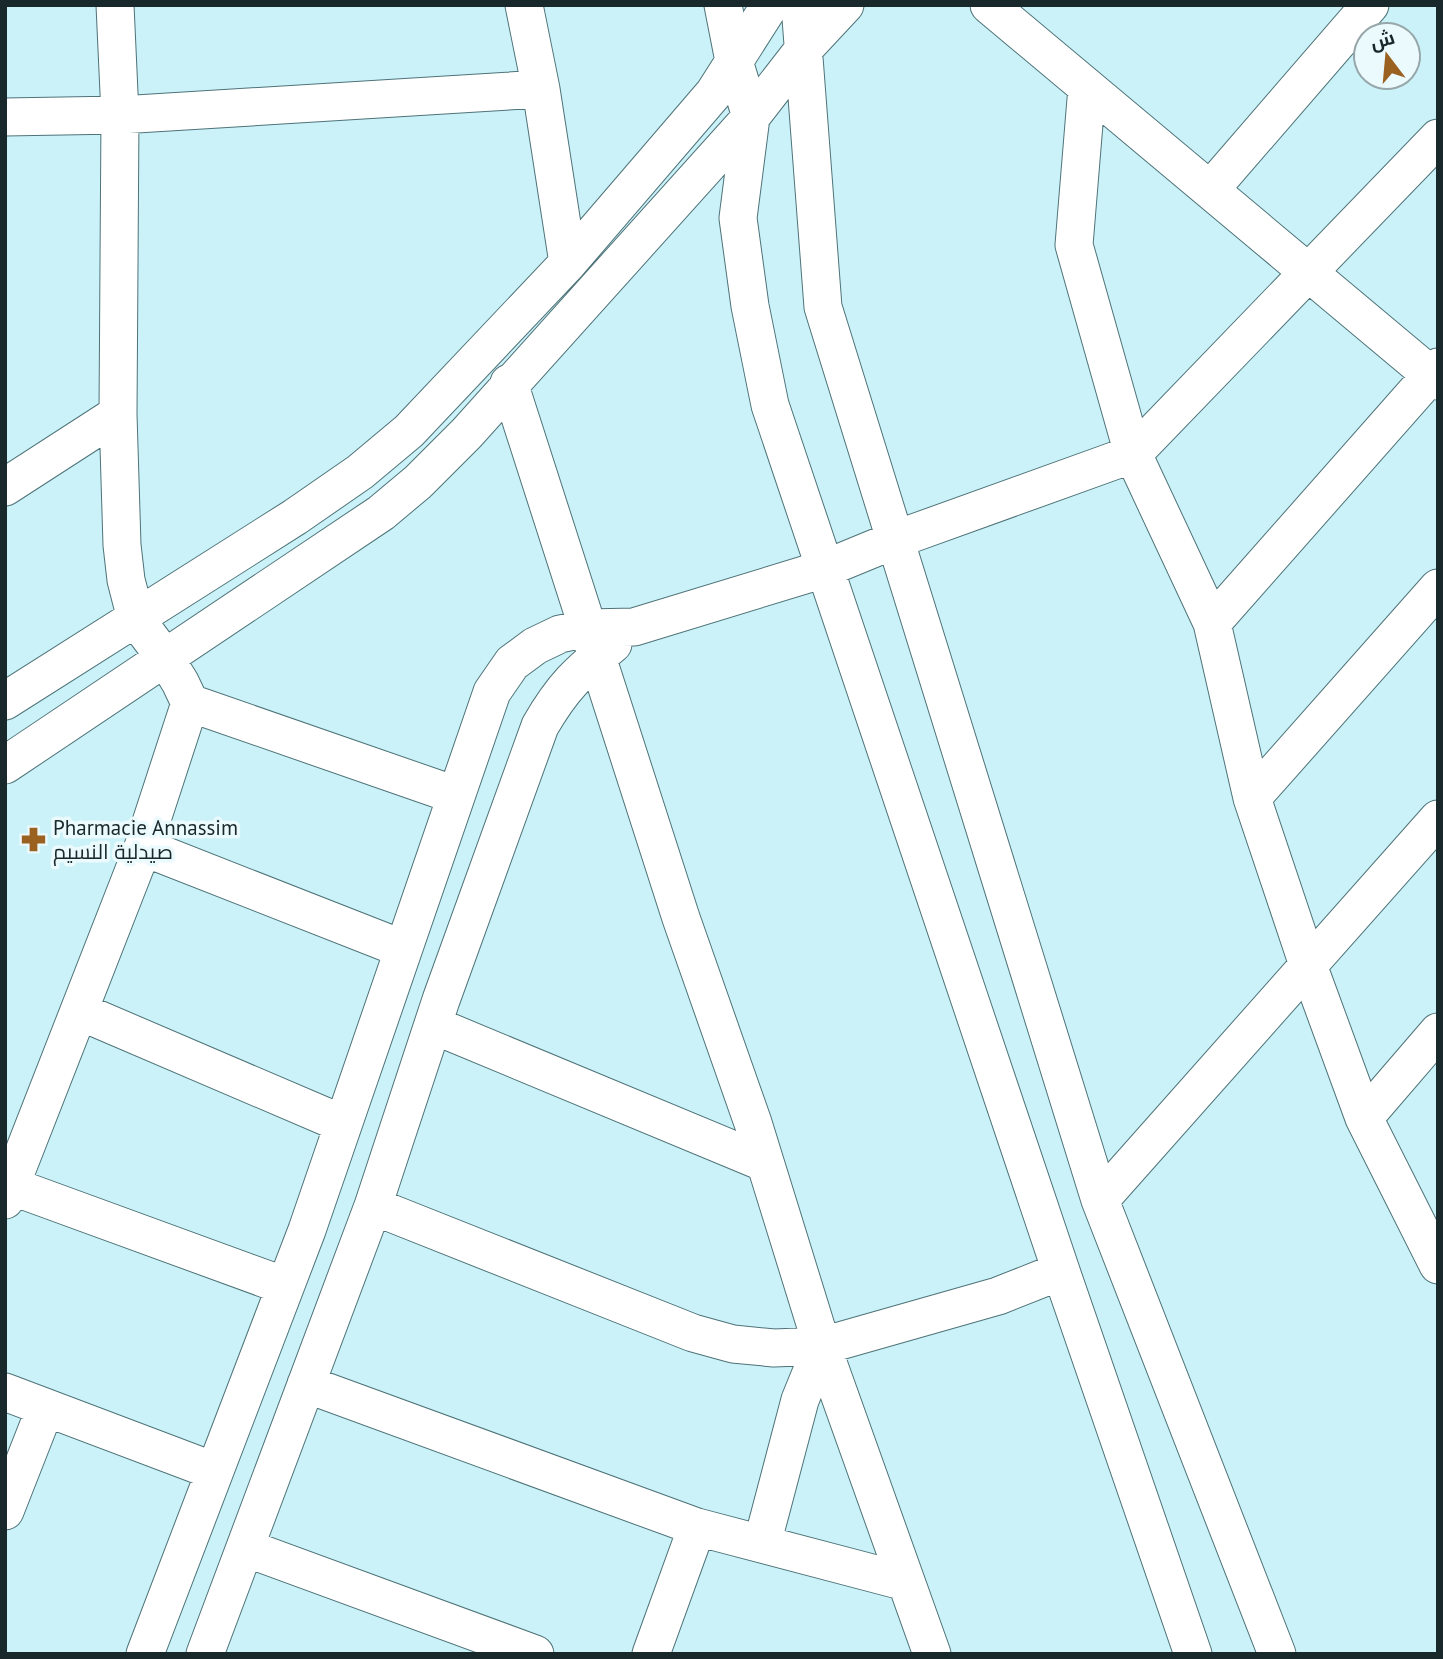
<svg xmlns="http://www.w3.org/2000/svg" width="1443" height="1659" viewBox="0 0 1443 1659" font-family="'PT Sans',Cairo,sans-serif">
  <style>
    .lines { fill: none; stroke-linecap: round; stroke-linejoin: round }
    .minor-casing { stroke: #4e7378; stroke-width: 39 }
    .minor { stroke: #fff; stroke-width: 37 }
    .labels { text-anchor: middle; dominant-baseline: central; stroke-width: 7; stroke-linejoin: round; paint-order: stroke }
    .poi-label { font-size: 21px; fill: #19282b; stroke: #ebfafd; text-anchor: start }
  </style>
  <rect width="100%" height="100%" fill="#caf2f8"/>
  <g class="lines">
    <defs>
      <path id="minor" d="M723 5 734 61 751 117 738 218 750 306 770 405 1061 1271 1193 1654
        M800 5 823 307 1100 1200 1277 1654
        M989 5 1438 381
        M1087 87 1074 245 1133 454 1212 623 1252 798 1308 965 1364 1118 1438 1265
        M541 89 568 263
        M5 117 120 115 541 89 524 5
        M1210 190 1370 5
        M509 383 681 918 753 1123 822 1346 932 1654
        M5 487 118 414
        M1212 623 1438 367
        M5 701 295 517 360 472 409 431 568 263 714 93 770 5
        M190 703 455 795
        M5 765 381 513 418 482 467 433 751 117 803 50 845 5
        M1252 798 1438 588
        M143 847 403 949
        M79 1011 343 1124
        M433 1025 765 1163
        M1364 1118 1438 1032
        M11 1186 285 1286
        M5 1200 143 847 190 703 180 682 165 658 136 619 126 580 122 545 118 414 120 115 115 5
        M1100 1200 1438 819
        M373 1206 693 1333 733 1344 774 1348 822 1346 998 1296 1061 1271
        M306 1384 697 1527
        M5 1392 214 1471
        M5 1511 45 1409
        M762 1544 800 1400 822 1346
        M246 1548 535 1654
        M145 1654 307 1230 492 692 512 663 535 646 560 634 588 628 634 627 824 569 897 539 1133 454 1438 138
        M205 1654 373 1206 441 1000 540 726C563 686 578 673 613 644
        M651 1654 697 1527 906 1582"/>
    </defs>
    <use href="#minor" class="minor-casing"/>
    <use href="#minor" class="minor"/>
  </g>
  <defs>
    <symbol id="pharmacy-bare" viewBox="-9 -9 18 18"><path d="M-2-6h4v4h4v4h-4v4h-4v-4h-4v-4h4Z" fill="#9b6120" stroke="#ebfafd" stroke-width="2.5" paint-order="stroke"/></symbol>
  </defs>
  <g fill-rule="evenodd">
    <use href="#pharmacy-bare" x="16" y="822" width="35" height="35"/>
  </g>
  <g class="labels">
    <g class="poi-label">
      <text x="53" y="827">Pharmacie Annassim<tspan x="53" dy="24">صيدلية النسيم</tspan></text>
    </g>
  </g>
  <rect width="1443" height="1659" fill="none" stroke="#19282b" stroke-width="14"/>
  <g transform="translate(1387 56) rotate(344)"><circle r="33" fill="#ebfafd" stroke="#97a6a9" stroke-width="2"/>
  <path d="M0-5L12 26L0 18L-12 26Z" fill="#9b6120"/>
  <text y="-10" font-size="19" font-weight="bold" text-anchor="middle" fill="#19282b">ش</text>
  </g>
</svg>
